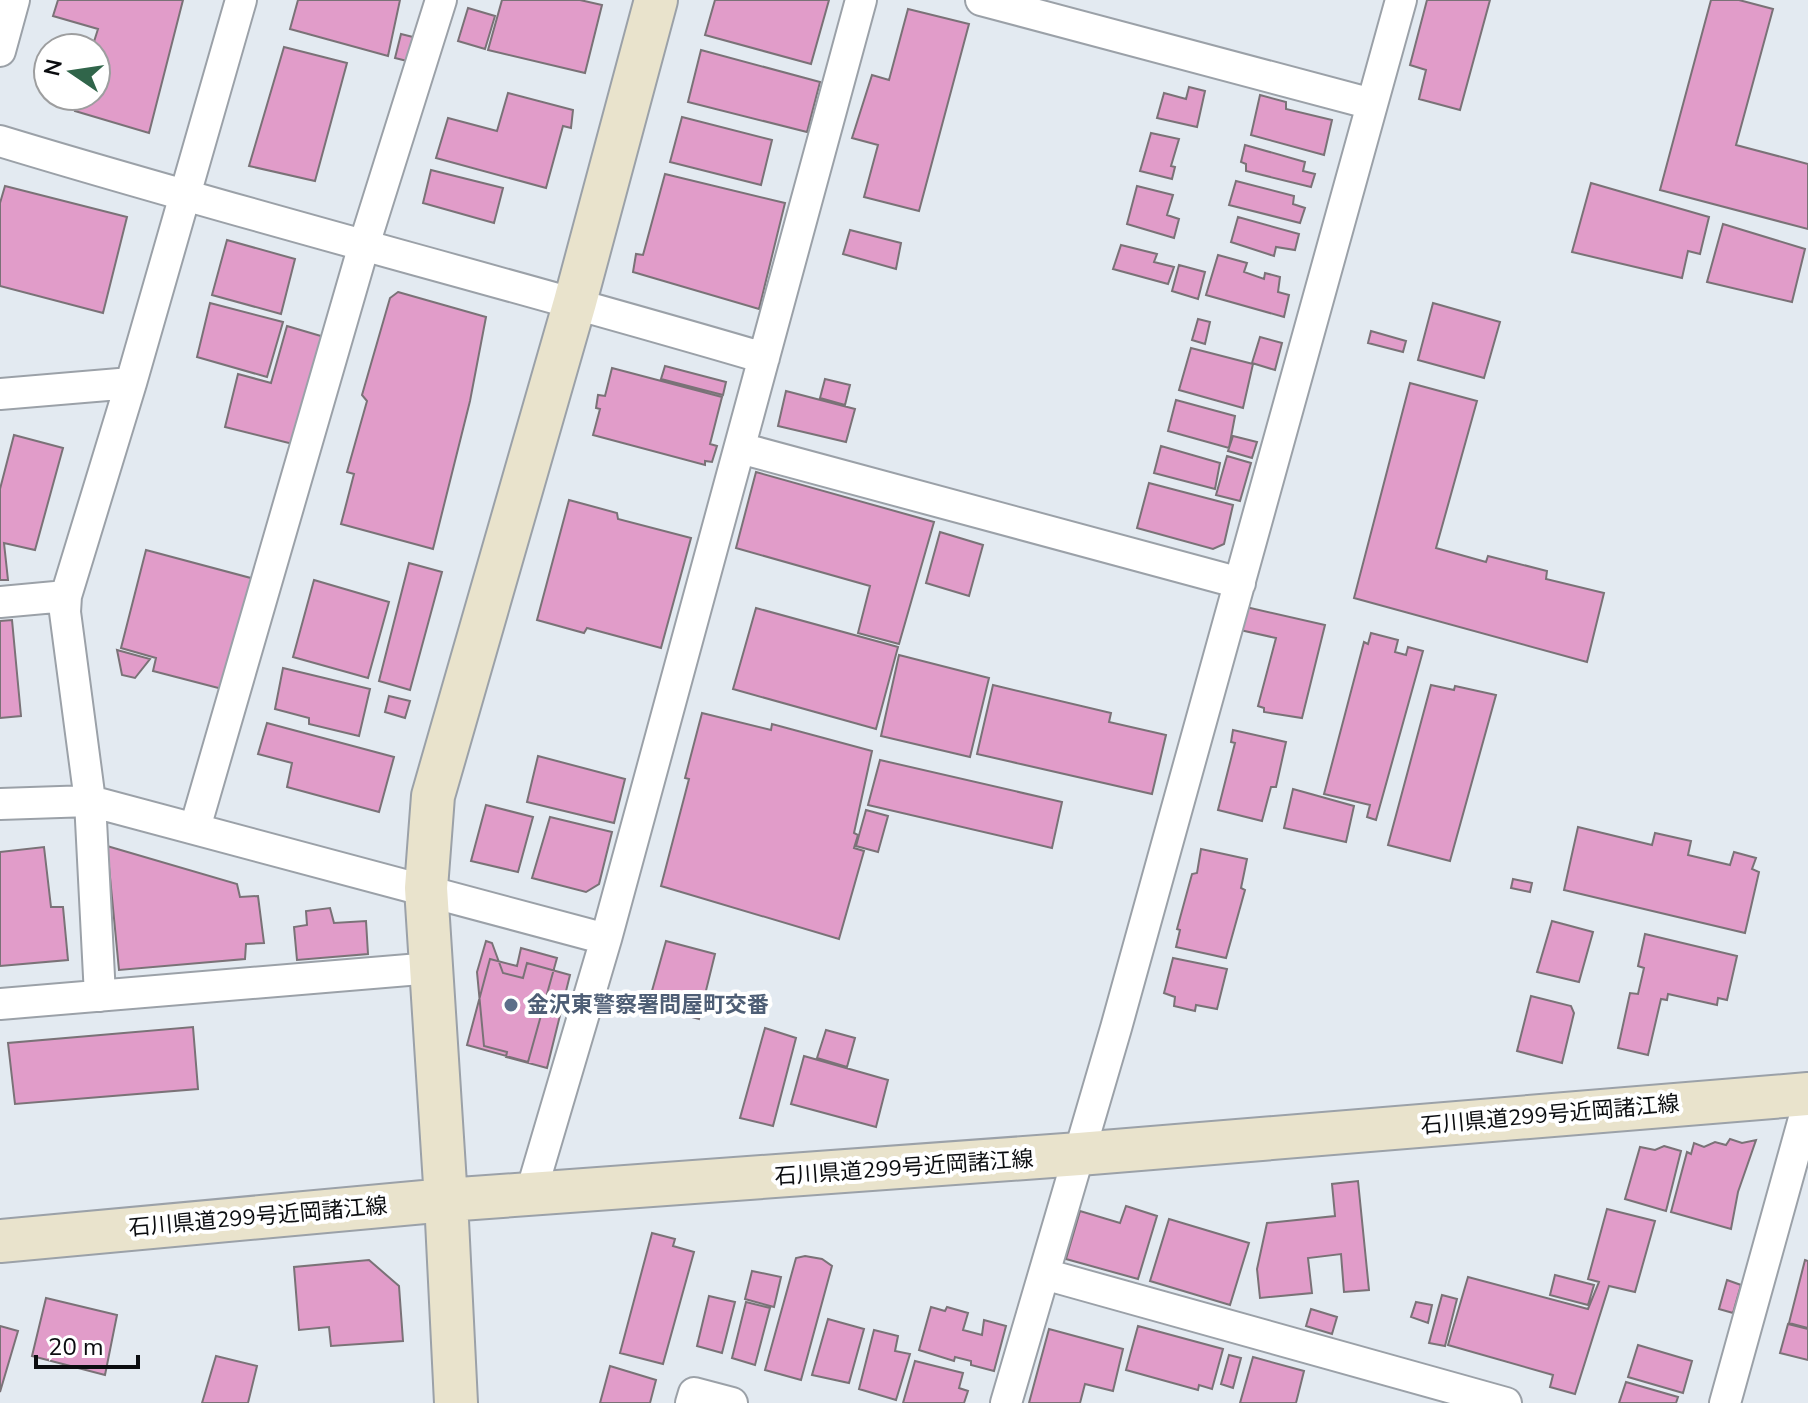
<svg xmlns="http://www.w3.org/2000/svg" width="1808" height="1403" viewBox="0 0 1808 1403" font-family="'Nunito Sans','Noto Sans JP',sans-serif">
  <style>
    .building { fill: #e19cc9; stroke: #7a7277; stroke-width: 2 }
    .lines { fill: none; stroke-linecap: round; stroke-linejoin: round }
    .street-casing { stroke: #9ba1a8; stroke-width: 34 }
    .secondary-casing { stroke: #9ba1a8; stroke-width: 46 }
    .street { stroke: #fff; stroke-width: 30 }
    .secondary { stroke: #e9e3cc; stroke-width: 42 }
    .service-dot { fill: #5c6f8a; stroke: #fff; stroke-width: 3 }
    .labels { text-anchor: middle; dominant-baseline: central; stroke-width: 8; stroke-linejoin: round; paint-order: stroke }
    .service-label { font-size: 22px; font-weight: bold; fill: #4e5e75; stroke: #fff; text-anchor: start }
    .street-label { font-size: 22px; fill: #0b0d10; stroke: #fff }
  </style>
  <rect width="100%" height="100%" fill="#e3eaf1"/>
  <path class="building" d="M58 0H183L149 133 75 111 79 96H96V48H92L98 29 53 16Z
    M298 0H400L388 56 290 29Z
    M502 0H580L602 5 585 73 488 50Z
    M715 0H829L811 64 705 35Z
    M1427 0H1490L1460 110 1419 99 1426 70 1410 65Z
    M1711 0H1739L1773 9 1736 145 1808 164V229L1660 190Z
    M468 8 495 16 485 49 458 41Z
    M908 9 969 24 919 211 864 197 878 145 852 138 872 75 889 80Z
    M401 34 421 39 415 63 395 58Z
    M284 47 347 63 315 181 249 166Z
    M701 50 820 82 807 132 688 102Z
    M1189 87 1205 91 1197 127 1157 118 1164 93 1186 99Z
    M508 93 573 110 571 128 563 126 546 188 436 158 448 118 497 131Z
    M1260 95 1286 102V109L1332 120 1324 155 1251 135Z
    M682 117 772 140 761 185 670 162Z
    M1151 133 1179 139 1171 166 1175 167 1172 179 1140 171Z
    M1245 145 1305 162 1303 171 1315 174 1311 187 1246 171V164L1241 162Z
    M431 170 503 188 494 223 423 203Z
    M665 174 785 203 759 309 633 272 636 254 643 255Z
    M1236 181 1294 196 1293 204 1305 208 1300 223 1229 205Z
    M1591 183 1709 217 1700 254 1688 251 1682 278 1572 252Z
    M5 186 127 217 103 313 0 286V203Z
    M1137 186 1173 195 1167 215 1179 219 1174 238 1127 224Z
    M1238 217 1299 234 1295 250 1276 247 1274 256 1231 242Z
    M1723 224 1805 249 1792 302 1707 282Z
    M850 230 901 243 896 269 843 254Z
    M227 240 295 259 281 314 212 295Z
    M1121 245 1157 254 1154 262 1174 267 1168 284 1113 269Z
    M1218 255 1247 263 1244 272 1264 279 1265 273 1280 277 1278 292 1289 295 1284 317 1206 295Z
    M1179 265 1205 272 1198 299 1172 291Z
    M398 292 486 317 470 401 433 549 341 524 354 474 347 472 367 401 362 395 390 298Z
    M210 303 283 322 267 377 197 357Z
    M1433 303 1500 322 1484 378 1418 360Z
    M1198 319 1210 322 1205 344 1192 340Z
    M287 326 331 339 301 446 225 427 238 374 271 383Z
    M1371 331 1406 341 1403 352 1368 343Z
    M1260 337 1282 343 1275 370 1252 363Z
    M1191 348 1253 364 1243 408 1179 390Z
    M665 366 726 382 723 395 661 379Z
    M612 368 722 397 710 444 717 446 712 462 705 461V465L593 435 600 409 596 408 598 395 605 396Z
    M825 379 850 385 845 405 820 398Z
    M1410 383 1477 401 1436 548 1486 562 1488 556 1547 571 1546 579 1604 593 1587 662 1354 598Z
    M786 391 855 409 846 442 778 426Z
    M1176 400 1235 416 1229 448 1168 431Z
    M14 435 63 448 35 550 4 543 8 580H0V489Z
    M1233 436 1257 442 1252 458 1228 451Z
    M1161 446 1220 463 1215 489 1154 473Z
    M1227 456 1251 463 1240 501 1216 495Z
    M756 472 934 522 899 644 858 633 870 586 736 548Z
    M1149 483 1233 505 1224 544 1213 549 1137 528Z
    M569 500 617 513 618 519 691 538 661 648 587 628 584 633 537 620Z
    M940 532 983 545 969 596 926 583Z
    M146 550 262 581 230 691 153 671 156 658 121 648Z
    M409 563 442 572 410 690 379 681Z
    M314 580 389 602 368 678 293 657Z
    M1246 607 1325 625 1302 718 1264 712V708L1258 706 1276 638 1240 630Z
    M756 608 898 647 876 729 733 689Z
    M12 620 21 716 0 718V621Z
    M1371 633 1398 640 1395 652 1406 655 1408 647 1423 651 1376 820 1367 817 1370 805 1324 794 1364 642 1368 644Z
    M117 650 150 659 135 678 122 675Z
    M899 655 989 678 970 757 881 736Z
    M283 668 370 689 359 736 309 724V718L275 709Z
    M993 685 1111 713 1109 722 1166 735 1152 794 977 754Z
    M1431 685 1454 690 1455 686 1496 695 1450 861 1388 845Z
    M389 696 410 701 405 718 385 712Z
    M702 713 771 730 772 724 872 751 854 833 858 835 854 848 864 851 839 939 661 886 689 779 685 778Z
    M267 723 394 757 379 812 287 787 292 763 258 754Z
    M1233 730 1286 742 1276 787H1271L1262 821 1218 810 1235 743 1231 742Z
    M538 756 625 779 614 823 527 802Z
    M880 760 1062 802 1052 848 868 805Z
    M1293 789 1354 806 1346 842 1284 828Z
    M486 805 533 817 518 872 471 861Z
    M866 810 888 816 878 852 856 846Z
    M550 817 612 832 599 884 586 892 532 878Z
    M1578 827 1652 845 1655 833 1691 841 1688 855 1730 865 1734 852 1756 858 1752 869 1759 872 1745 933 1564 890Z
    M107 846 237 884 240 897 258 896 264 943 246 944 245 959 119 970Z
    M44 847 51 907H63L68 960 0 966V852Z
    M1201 849 1247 859 1241 888 1245 890 1226 958 1176 947 1180 930 1177 929 1192 874 1197 873Z
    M1513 879 1532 883 1530 892 1511 888Z
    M330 908 334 923 366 921 368 954 297 960 294 927 307 925 306 911Z
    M1552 921 1593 932 1579 982 1537 972Z
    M1645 934 1737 956 1727 1000 1718 998 1717 1005 1668 994 1667 1000 1661 999 1648 1055 1618 1048 1630 993 1638 994 1644 968 1638 966Z
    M486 941 492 943 503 973 523 978 527 963 570 975 547 1068 506 1057 507 1052 484 1046 477 972Z
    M666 941 715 954 699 1019 648 1005Z
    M521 948 557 958 528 1062 467 1045 490 959 517 966Z
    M1173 958 1227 969 1217 1009 1196 1005 1195 1011 1174 1006 1175 997 1164 993Z
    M1531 996 1571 1006 1574 1013 1562 1063 1517 1051Z
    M193 1027 198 1089 15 1104 8 1043Z
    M765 1028 796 1038 773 1126 740 1118Z
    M826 1030 855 1038 847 1067 817 1058Z
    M804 1056 888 1080 876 1127 791 1104Z
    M1730 1139 1742 1143 1756 1140 1738 1192 1731 1229 1671 1212 1687 1152 1691 1154 1694 1143 1704 1147 1715 1142 1726 1145Z
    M1664 1146 1681 1151 1666 1211 1625 1199 1640 1147 1655 1150Z
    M1358 1181 1369 1290 1344 1292 1341 1254 1308 1258 1312 1293 1260 1298 1257 1269 1267 1223 1335 1216 1332 1184Z
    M1126 1206 1157 1216 1138 1279 1066 1259 1080 1211 1120 1223Z
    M1607 1209 1655 1221 1635 1292 1609 1286 1575 1394 1550 1387 1553 1375 1448 1345 1468 1277 1588 1309 1599 1282 1588 1279Z
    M1169 1219 1249 1243 1230 1305 1150 1281Z
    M652 1233 675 1239 673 1246 694 1252 663 1364 620 1353Z
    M805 1256 822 1259 832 1266 801 1380 765 1370 796 1258Z
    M369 1260 399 1286 403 1341 331 1346 329 1327 299 1330 294 1267Z
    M1805 1260 1808 1261V1328L1789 1323Z
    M752 1271 781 1277 774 1307 745 1299Z
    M1555 1275 1594 1285 1588 1305 1550 1295Z
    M1727 1280 1741 1285 1733 1313 1719 1309Z
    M1442 1295 1457 1299 1445 1346 1429 1343Z
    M709 1296 735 1302 722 1353 697 1346Z
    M46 1298 117 1315 105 1375 32 1356Z
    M746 1302 770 1308 755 1365 732 1358Z
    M1416 1302 1432 1305 1428 1323 1411 1317Z
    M931 1307 945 1311 947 1307 968 1313 963 1330 982 1335 984 1320 1006 1326 994 1371 971 1365V1361L955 1357 954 1361 919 1350Z
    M1311 1309 1337 1317 1332 1334 1306 1326Z
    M828 1319 864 1329 849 1383 812 1375Z
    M1788 1324 1808 1329V1360L1780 1353Z
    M0 1326 18 1331 0 1392Z
    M1138 1326 1223 1349 1212 1389 1199 1385 1198 1390 1126 1370Z
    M1049 1329 1123 1349 1113 1391 1085 1384 1080 1403H1029Z
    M874 1330 898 1336 895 1351 910 1354 896 1400 859 1389Z
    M1638 1345 1692 1361 1683 1393 1628 1377Z
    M1229 1355 1241 1358 1233 1388 1221 1384Z
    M216 1356 257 1366 248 1403H202Z
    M1253 1357 1304 1371 1296 1403H1240Z
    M1253 1357 1304 1371 1296 1403H1240Z
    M915 1361 963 1373 959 1388 968 1391 964 1403H903Z
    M610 1366 656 1380 650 1403H600Z
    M1626 1382 1678 1397 1676 1403H1619Z"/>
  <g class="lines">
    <defs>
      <path id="street" d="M981 0 1372 104
        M0 51 14 0
        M0 141C253 218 510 283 764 358
        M0 394 131 383
        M740 448 1240 583
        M0 602 66 596
        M0 804 90 801 606 939
        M195 828 364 245 441 0
        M100 996 90 801 65 612 66 596 131 383 241 0
        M0 1004 432 968
        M530 1196 606 939 861 0
        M1044 1274 1506 1403
        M691 1403 694 1393 732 1403
        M1006 1403 1116 1028 1401 0
        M1725 1403 1808 1104"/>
      <path id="secondary" d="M0 1241 446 1200 1079 1154 1808 1094
        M456 1403 446 1200 426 888 433 796 575 302 656 0"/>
    </defs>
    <use href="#street" class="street-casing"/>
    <use href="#secondary" class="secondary-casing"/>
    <use href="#street" class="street"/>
    <use href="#secondary" class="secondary"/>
  </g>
  <circle class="service-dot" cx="511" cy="1005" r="8"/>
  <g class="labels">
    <g class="service-label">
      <text x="527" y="1005">金沢東警察署問屋町交番</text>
    </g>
    <g class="street-label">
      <text transform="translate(1550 1115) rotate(-5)">石川県道299号近岡諸江線</text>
      <text transform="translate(904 1168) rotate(-4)">石川県道299号近岡諸江線</text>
      <text transform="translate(258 1217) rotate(-5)">石川県道299号近岡諸江線</text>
    </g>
  </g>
  <g transform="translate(72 72) rotate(283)"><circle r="38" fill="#ffffff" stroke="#9d9e9f" stroke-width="2"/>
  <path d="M0-6L14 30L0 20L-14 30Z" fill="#30654a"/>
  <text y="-12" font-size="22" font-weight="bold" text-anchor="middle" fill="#0b0d10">N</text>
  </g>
  <path d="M36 1355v12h102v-12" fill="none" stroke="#0b0d10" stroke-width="4"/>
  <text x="48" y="1355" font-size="24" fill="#0b0d10" stroke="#ffffff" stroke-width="6" paint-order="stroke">20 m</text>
</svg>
